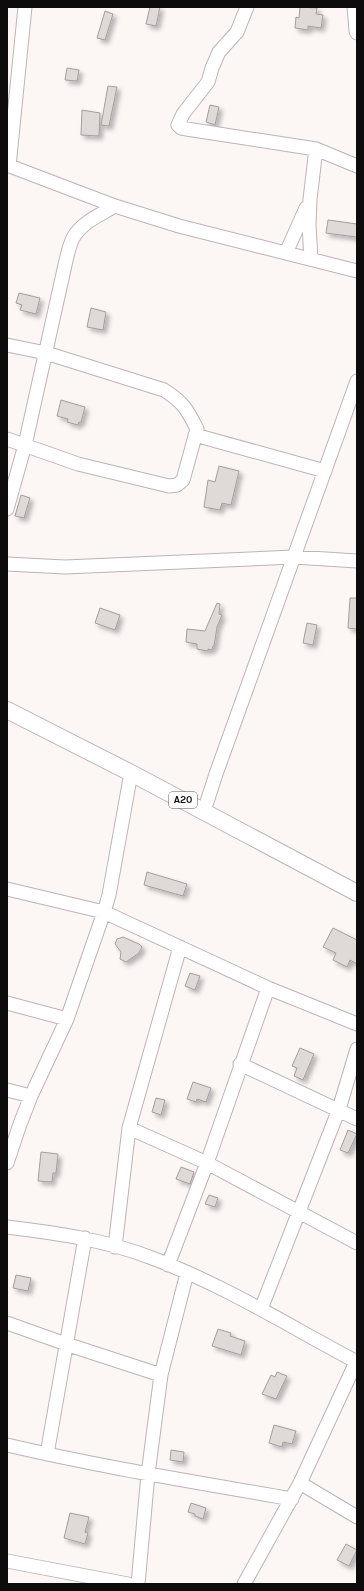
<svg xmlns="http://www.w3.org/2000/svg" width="364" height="1591" viewBox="0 0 364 1591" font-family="Karla,sans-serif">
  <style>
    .building { fill: #dfdad8; stroke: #a39e9c; filter: url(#shadow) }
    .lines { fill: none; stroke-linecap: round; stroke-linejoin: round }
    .minor-casing { stroke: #bbb5b5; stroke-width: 15 }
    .major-casing { stroke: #bbb5b5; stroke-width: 18 }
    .minor { stroke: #fff; stroke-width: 13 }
    .major { stroke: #fff; stroke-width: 16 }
    .labels { text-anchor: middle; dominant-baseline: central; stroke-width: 3; stroke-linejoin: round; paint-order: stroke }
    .shield { fill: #fff; stroke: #565454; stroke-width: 1 }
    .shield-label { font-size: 10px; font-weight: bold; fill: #0d0b0b }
  </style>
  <defs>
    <filter id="shadow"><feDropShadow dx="3.5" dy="3.5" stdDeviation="2" flood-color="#0004"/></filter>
  </defs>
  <rect width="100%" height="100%" fill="#fcf6f5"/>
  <path class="building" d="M150 7H160L156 26 146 24Z
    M300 7 317 8 316 14 323 15 321 28 308 26V30L295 28 296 17 299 18Z
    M105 11 113 14 105 40 97 38Z
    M67 68 79 70 77 81 65 80Z
    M108 86 117 87 109 126 101 125Z
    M210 105 219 107 215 125 206 122Z
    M82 110 100 113 99 136 81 135Z
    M328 220 357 224V236L356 237 326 233Z
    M19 293 40 298 36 314 20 310 22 305 16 303Z
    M91 308 106 312 103 330 87 327Z
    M61 400 85 407 81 422H79L78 425 67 422 68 419 57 416Z
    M219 466 239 471 231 505 222 503 220 510 204 507 208 480 215 482Z
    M21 495 30 498 24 518 15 516Z
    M350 598H357V629L348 628Z
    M217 603 220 604 219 614 222 615 217 627 214 646H213L212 650 208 649V651L197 649V644L186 642 187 629 205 631Z
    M100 608 120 615 115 630 95 623Z
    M307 623 317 625 313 645 303 643Z
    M147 872 187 884 183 896 144 885Z
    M333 928 357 940V964L350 960 347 967 333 960 336 953 323 947Z
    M123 937 139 944 142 947 139 953 126 962 120 959 121 952 115 944 117 939Z
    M190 973 200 976 195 990 185 986Z
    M300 1048 314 1054 303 1080 294 1076 297 1068 292 1066Z
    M193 1082 211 1088 206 1102 197 1099 196 1102 187 1099Z
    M156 1098 165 1100 161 1115 152 1112Z
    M348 1130 357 1134 348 1153 340 1150Z
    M41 1152 58 1154 56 1173H53L52 1182 38 1181Z
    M181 1167 194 1172 190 1184 176 1179Z
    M209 1195 218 1198 215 1207 205 1204Z
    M16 1275 31 1278 28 1291 13 1288Z
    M218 1329 231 1333 230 1336 245 1341 241 1355 212 1346Z
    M277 1372 287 1376 276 1399 262 1394 271 1375 275 1377Z
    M274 1425 296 1431 292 1444 283 1442 282 1447 269 1443Z
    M171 1450 184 1452 183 1462 170 1460Z
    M191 1503 206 1508 203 1519 195 1516V1514L188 1512Z
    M70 1513 89 1517 85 1532 88 1533 85 1544 64 1538Z
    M346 1544 357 1550 349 1566 337 1560Z"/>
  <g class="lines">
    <defs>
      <path id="minor" d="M247 7 237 32 219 52 212 68 208 82 183 114 178 125 181 128 193 130 316 149 357 166
        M354 7 356 31 357 33
        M7 165 115 206 179 226 357 271
        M9 166 25 7
        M286 253 306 208
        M311 259 309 226 310 199 316 149
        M7 345 46 353 164 390C183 402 187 409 197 429L183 480 177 485 169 486 78 464 7 439
        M195 435 325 471
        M7 509 25 445 65 265C67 256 69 246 73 238 82 222 100 215 115 206
        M7 564 65 567 294 557 357 561
        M204 811 216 774 357 381
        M7 889 104 912 268 988 357 1024
        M7 1003 67 1019
        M240 1064 357 1119
        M7 1090 31 1096
        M129 1128 207 1163 357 1243
        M7 1163 20 1124 31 1096 67 1019 104 912 109 895 131 773
        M7 1227C56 1233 106 1240 152 1258 224 1285 289 1326 357 1362
        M115 1247 129 1128 180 947
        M168 1265 207 1163 268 988
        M261 1309 339 1109 357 1049
        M7 1323 66 1344 161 1375
        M7 1445C101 1467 196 1482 292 1499
        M47 1454 85 1238
        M300 1483 357 1517
        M7 1561 128 1584
        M138 1584 148 1474 161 1375 187 1273
        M244 1584 300 1483 357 1360"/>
      <path id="major" d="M7 710 131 773 357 893"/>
    </defs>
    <use href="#minor" class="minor-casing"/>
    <use href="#major" class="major-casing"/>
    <use href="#minor" class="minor"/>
    <use href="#major" class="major"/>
  </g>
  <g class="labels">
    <rect class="shield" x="169" y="792" width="28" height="16" rx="3"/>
    <g class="shield-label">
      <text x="183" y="800">A20</text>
    </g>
  </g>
  <rect width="364" height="1591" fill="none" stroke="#0d0b0b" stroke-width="16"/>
</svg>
